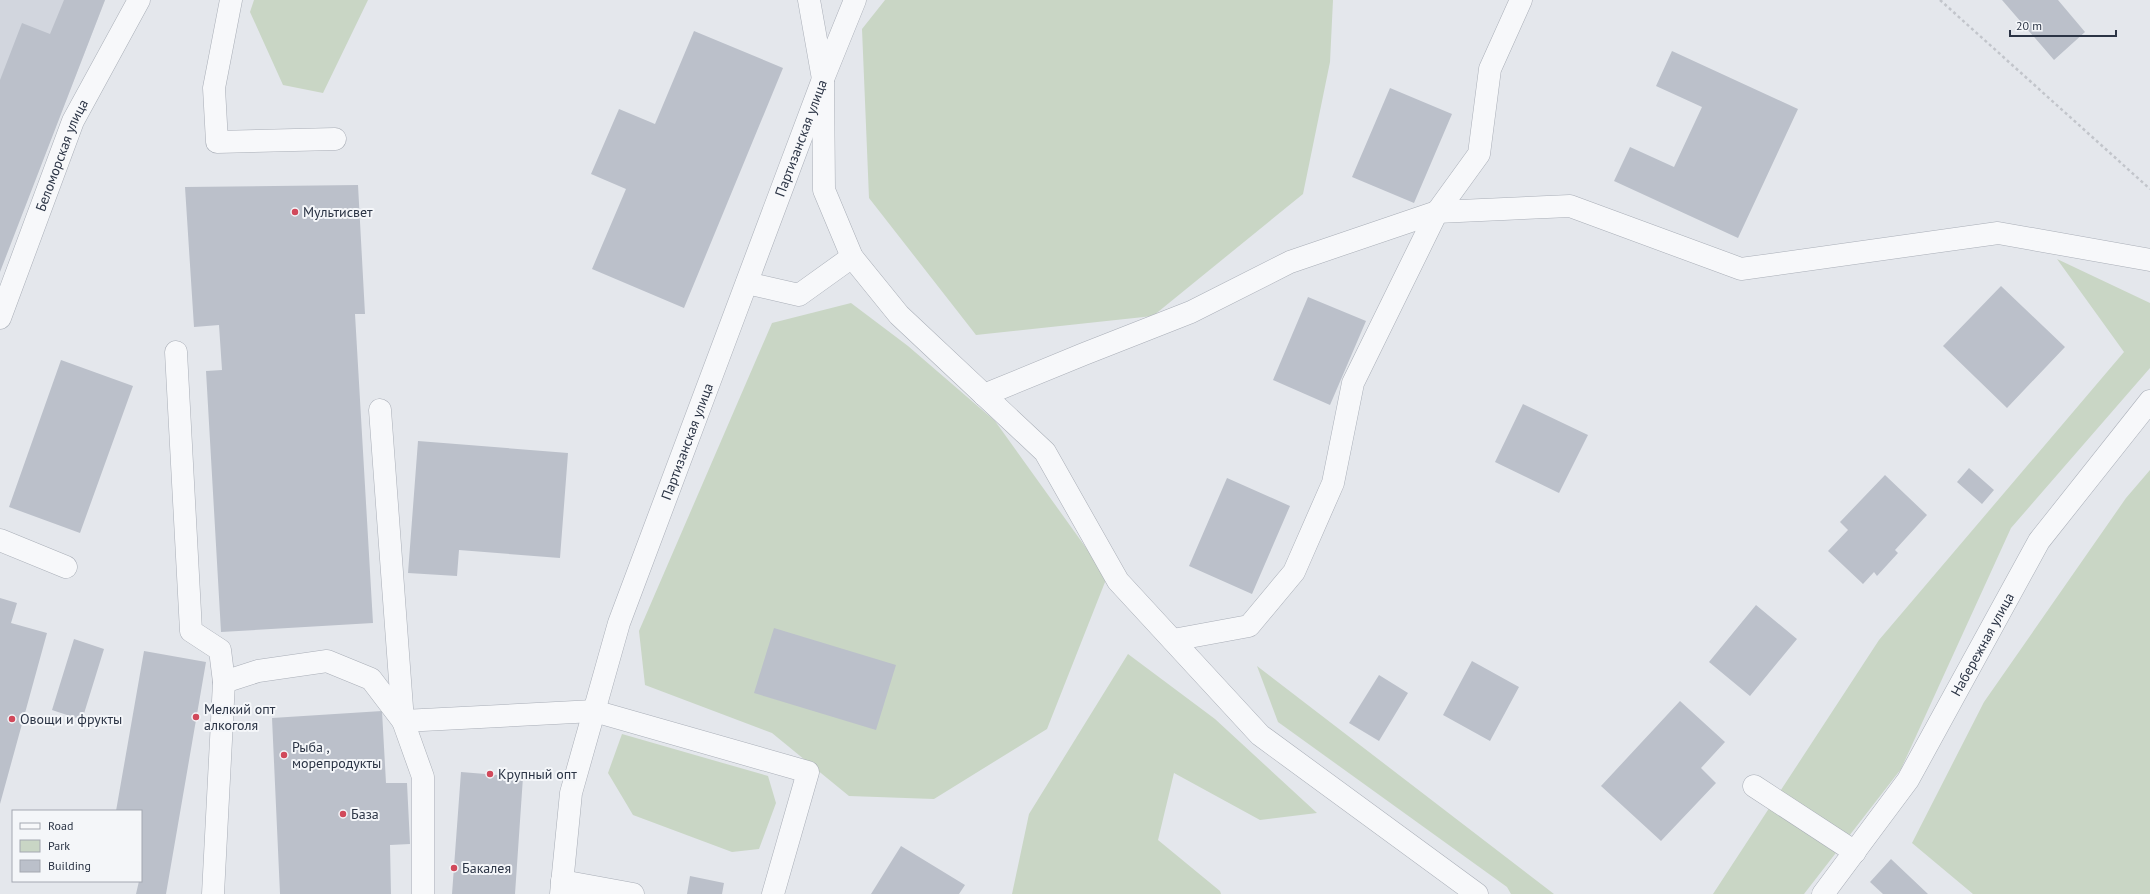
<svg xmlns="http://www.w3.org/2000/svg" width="2150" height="894" viewBox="0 0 2150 894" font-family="'PT Sans',sans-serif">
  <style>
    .built { fill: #d2d6de }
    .green { fill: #c9d6c5 }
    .building { fill: #bbc0ca }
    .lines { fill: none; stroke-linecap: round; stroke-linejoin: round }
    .minor-casing { stroke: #a9aeb7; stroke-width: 23 }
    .path { stroke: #c2c5cb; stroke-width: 2.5; stroke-dasharray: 3 3; stroke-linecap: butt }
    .minor { stroke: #f7f8fa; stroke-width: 22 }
    .poi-dot { fill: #d1495b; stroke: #f4f6f9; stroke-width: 1.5 }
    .labels { text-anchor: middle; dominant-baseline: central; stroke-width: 4; stroke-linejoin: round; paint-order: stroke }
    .street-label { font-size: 14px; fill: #2b3445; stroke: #f4f6f9 }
    .poi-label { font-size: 14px; fill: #2b3445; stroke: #f4f6f9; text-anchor: start }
  </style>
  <rect width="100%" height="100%" fill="#e4e7ec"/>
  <path class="built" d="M0 0H105L0 270Z"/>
  <path class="green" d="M254 0H368L323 93 283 85 250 12Z
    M885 0H1333L1330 62 1303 194 1153 316 976 335 869 198 862 29Z
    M2057 259 2150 303V368L2011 528 1901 769 1804 894H1713L1879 640 2124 352Z
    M851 303 908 346 995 421 1107 577 1047 729 934 799 849 796 772 733 645 685 639 631 772 323Z
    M2150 470V894H1973L1912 843 1984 702 2126 498Z
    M1128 654 1215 719 1317 813 1260 820 1174 773 1158 840 1220 891 1221 894H1012L1029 814Z
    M1257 666 1554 894H1511L1507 887 1278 722Z
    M622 734 768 776 776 803 759 849 732 852 633 815 608 773Z"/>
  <path class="building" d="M64 0H105L0 272V80L22 23 50 34Z
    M2002 0H2058L2085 32 2054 60Z
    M694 31 783 68 684 308 592 269 626 189 591 174 619 109 655 124Z
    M1672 51 1798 109 1738 238 1614 181 1630 147 1674 167 1702 107 1656 86Z
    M1390 88 1452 114 1414 203 1352 177Z
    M358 185 365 314H355L373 623 221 632 206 371 222 370 219 325 194 327 185 187Z
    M2001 286 2065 347 2007 408 1943 346Z
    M1308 297 1366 321 1330 405 1273 380Z
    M61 360 133 386 80 533 9 507Z
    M1523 404 1588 435 1559 493 1495 462Z
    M418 441 568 453 560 558 459 550 457 576 408 573Z
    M1969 468 1994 490 1982 504 1957 482Z
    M1885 475 1927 515 1895 550 1898 553 1877 576 1874 572 1863 584 1828 551 1848 530 1840 522Z
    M1227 478 1290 506 1252 594 1189 566Z
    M0 598 17 603 11 623 47 633 0 804Z
    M1756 605 1797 639 1750 696 1709 662Z
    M774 628 896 665 876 730 754 693Z
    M74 639 104 649 82 720 52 710Z
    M144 651 206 662 166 894H136L139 881H141V811H116Z
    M1472 661 1519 687 1490 741 1443 715Z
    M1379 675 1408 693 1379 741 1349 723Z
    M1680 701 1725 742 1701 768 1716 783 1661 841 1601 786Z
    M382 711 386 783H407L410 844 390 845 391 894H280L272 718Z
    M461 772 523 777 515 894H452Z
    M901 846 965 885 959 894H871Z
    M1891 859 1928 894H1883L1870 882Z
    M690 876 724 883 722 894H687Z"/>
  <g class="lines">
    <defs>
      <g id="minor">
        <path d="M231 0 214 88 217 142 335 139"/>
        <path d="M809 0 823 79 824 190 852 257 899 315 1045 452 1118 581 1260 735 1477 894"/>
        <path d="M747 283 799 295 852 257"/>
        <path id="s1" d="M0 318 73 121 139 0"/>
        <path d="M176 352 191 631 220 650 224 682"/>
        <path d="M984 395 1084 354 1191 312 1290 262 1437 212 1570 206 1741 269 1998 233 2150 260"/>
        <path d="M380 410 403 721 423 777V894"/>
        <path d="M0 540 66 567"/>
        <path d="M1173 640 1249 626 1294 572 1333 483 1353 383 1437 212 1479 154 1490 69 1521 0"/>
        <path d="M1754 786 1855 852"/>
        <path d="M562 881 633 894"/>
        <path d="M213 894 224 682 258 671 327 661 371 679 403 721 594 711 808 772 773 894"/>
        <path id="s2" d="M561 894 571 793 619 623 823 79 855 0"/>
        <path id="s3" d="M1823 894 1908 780 2039 541 2150 401"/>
      </g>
    </defs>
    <use href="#minor" class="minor-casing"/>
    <path class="path" d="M1940 0 2150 189"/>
    <use href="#minor" class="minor"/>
  </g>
  <g class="poi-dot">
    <circle cx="295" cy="212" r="4"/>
    <circle cx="196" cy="717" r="4"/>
    <circle cx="12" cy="719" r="4"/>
    <circle cx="284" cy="755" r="4"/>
    <circle cx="490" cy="774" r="4"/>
    <circle cx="343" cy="814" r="4"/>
    <circle cx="454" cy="868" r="4"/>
  </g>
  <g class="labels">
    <g class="street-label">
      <text stroke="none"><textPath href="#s2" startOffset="796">Партизанская улица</textPath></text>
      <text stroke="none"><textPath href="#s1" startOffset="174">Беломорская улица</textPath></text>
      <text stroke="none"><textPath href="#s2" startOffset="472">Партизанская улица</textPath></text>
      <text stroke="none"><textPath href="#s3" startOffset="297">Набережная улица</textPath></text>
    </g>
    <g class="poi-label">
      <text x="303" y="212">Мультисвет</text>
      <text x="204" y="709">Мелкий опт<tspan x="204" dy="16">алкоголя</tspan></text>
      <text x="20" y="719">Овощи и фрукты</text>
      <text x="292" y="747">Рыба ,<tspan x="292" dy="16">морепродукты</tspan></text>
      <text x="498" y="774">Крупный опт</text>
      <text x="351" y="814">База</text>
      <text x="462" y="868">Бакалея</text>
    </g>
  </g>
  <rect x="12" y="810" width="130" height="72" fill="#f4f6f9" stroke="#a4a8b1"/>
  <rect x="20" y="823" width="20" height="6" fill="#f7f8fa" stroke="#a4a8b1"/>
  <text x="48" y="830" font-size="12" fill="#2b3445">Road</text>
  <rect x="20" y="840" width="20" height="12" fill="#c9d6c5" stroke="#a4a8b1"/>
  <text x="48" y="850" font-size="12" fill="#2b3445">Park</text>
  <rect x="20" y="860" width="20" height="12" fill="#bbc0ca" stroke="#a4a8b1"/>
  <text x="48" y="870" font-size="12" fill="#2b3445">Building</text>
  <path d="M2010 30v6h106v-6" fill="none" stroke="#2b3445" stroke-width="2"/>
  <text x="2016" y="30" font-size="12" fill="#2b3445" stroke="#f4f6f9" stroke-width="3" paint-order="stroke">20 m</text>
</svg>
